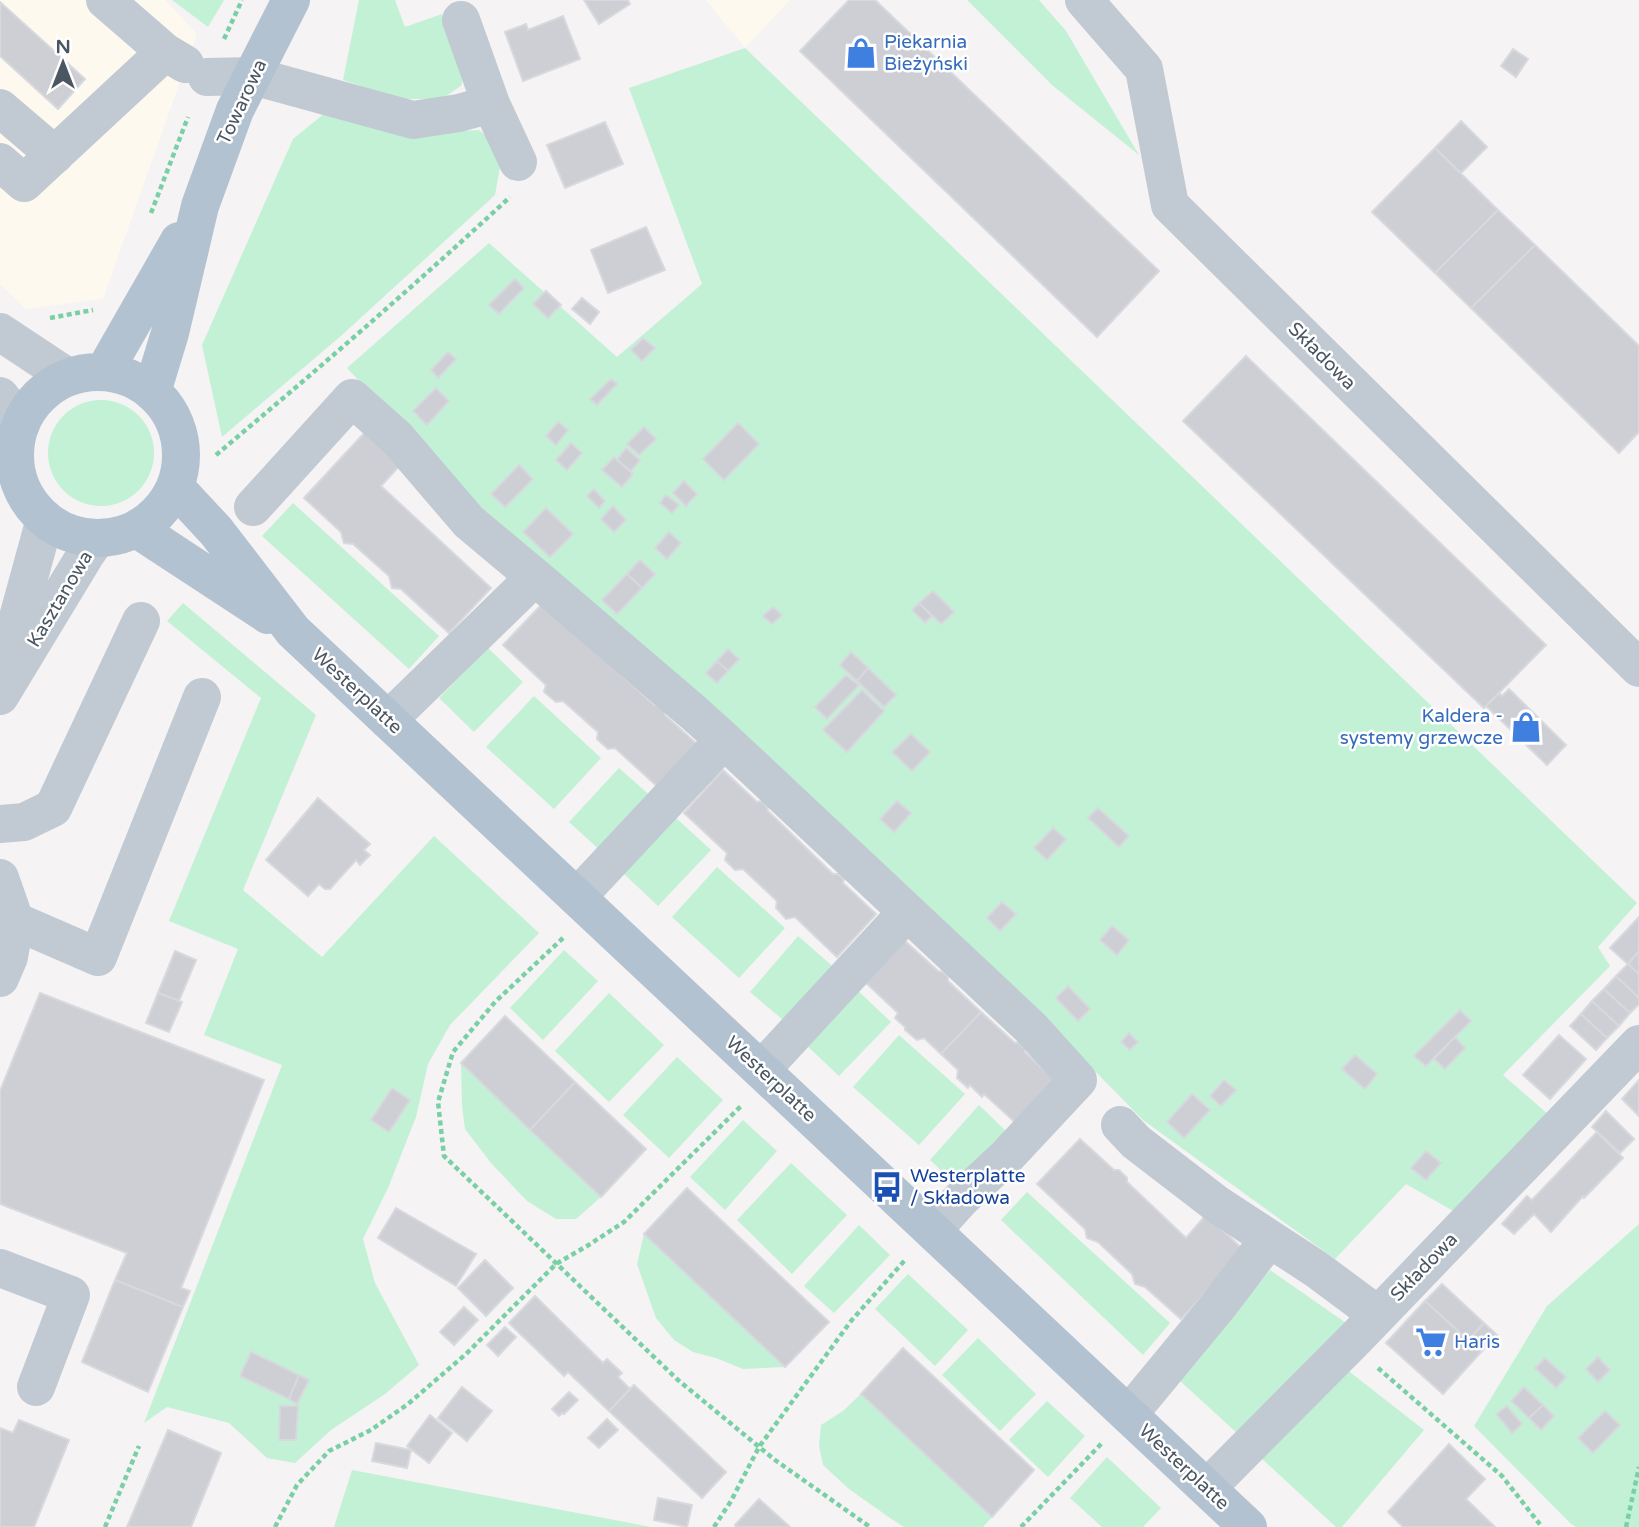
<svg xmlns="http://www.w3.org/2000/svg" width="1639" height="1527" viewBox="0 0 1639 1527" font-family="'Varela Round',sans-serif">
  <style>
    .commercial { fill: #fdf9ef }
    .green { fill: #c3f1d5 }
    .building { fill: #cdcfd5; stroke: #d7d9de; stroke-width: 2 }
    .lines { fill: none; stroke-linecap: round; stroke-linejoin: round }
    .path { stroke: #7ad0a6; stroke-width: 4.5; stroke-dasharray: 5 3.5; stroke-linecap: butt }
    .minor { stroke: #c1cad2; stroke-width: 38 }
    .major { stroke: #b3c2d1; stroke-width: 38 }
    .labels { text-anchor: middle; dominant-baseline: central; stroke-width: 5; stroke-linejoin: round; paint-order: stroke }
    .shop-label { font-size: 19px; fill: #366cbe; stroke: #fff; text-anchor: start }
    .street-label { font-size: 19px; fill: #4a5661; stroke: #fff }
    .transit-label { font-size: 19px; fill: #164399; stroke: #fff; text-anchor: start }
  </style>
  <rect width="100%" height="100%" fill="#f5f3f3"/>
  <path class="commercial" d="M0 0H165L197 34 103 299 26 309 0 284Z
    M706 0H790L745 48Z"/>
  <path class="green" d="M172 0H224L208 27Z
    M359 0H395L405 27 442 14 462 65V85L442 99H400L343 80Z
    M967 0H1039L1066 31 1139 155 1052 85Z
    M745 48 1637 903 1598 947 1610 966 1503 1075 1549 1115 1455 1212 1406 1184 1335 1259 1143 1120 1029 1004 476 504 347 368 489 243 617 357 702 284 629 88Z
    M325 113 409 134 479 130 503 150 495 195 342 335 222 437 202 345 293 139Z
    M48 453a53 53 0 1 1 106 0a53 53 0 1 1-106 0Z
    M293 503 439 636 409 669 262 536Z
    M183 603 316 715 243 890 322 957 434 836 539 933 450 1025 428 1064 416 1117 388 1188 363 1239 375 1283 419 1365 385 1394 331 1430 295 1463 267 1458 229 1423 167 1407 144 1423 282 1065 204 1035 238 949 169 921 261 698 167 621Z
    M488 648 523 682 474 732 439 698Z
    M534 696 601 758 554 809 486 747Z
    M619 768 654 799 603 853 569 822Z
    M675 817 711 850 658 906 623 873Z
    M717 867 785 928 739 978 672 917Z
    M798 936 837 970 789 1025 750 992Z
    M564 950 598 981 543 1040 510 1008Z
    M854 987 891 1022 839 1076 802 1041Z
    M609 993 664 1045 609 1102 555 1051Z
    M899 1035 965 1094 919 1145 853 1087Z
    M677 1057 723 1100 669 1158 623 1115Z
    M461 1063 601 1197 576 1219H556L527 1201 491 1163 465 1129 462 1106Z
    M979 1105 1010 1135 960 1188 930 1160Z
    M743 1120 777 1151 725 1210 690 1177Z
    M791 1163 847 1215 792 1274 737 1220Z
    M1027 1192 1170 1323 1143 1355 1001 1220Z
    M1639 1224V1527H1576L1570 1523 1474 1426 1547 1306Z
    M859 1225 890 1255 834 1313 804 1286Z
    M644 1234 785 1367 743 1369 716 1358 693 1352 674 1340 656 1318 637 1264Z
    M1270 1270 1346 1323 1237 1433 1179 1380Z
    M908 1274 968 1330 935 1366 875 1309Z
    M978 1338 1036 1394 1000 1431 942 1375Z
    M1346 1369 1424 1430 1342 1527H1336L1261 1458Z
    M861 1394 992 1517 983 1527H904L890 1518 849 1489 823 1465 819 1446 821 1425 843 1411Z
    M1047 1401 1085 1436 1048 1477 1009 1440Z
    M1107 1457 1161 1508 1143 1527H1102L1070 1498Z
    M352 1470 651 1527H652H334Z"/>
  <path class="building" d="M584 0H628L630 4 599 24Z
    M849 0H875L1159 271 1097 337 800 51Z
    M0 2 85 79 58 109 0 56Z
    M563 16 580 59 523 81 505 32 526 24 528 30Z
    M1513 49 1528 59 1516 77 1501 66Z
    M1461 121 1487 147 1461 173 1435 148Z
    M605 122 623 164 565 188 547 145Z
    M1435 148 1498 210 1435 273 1372 212Z
    M1498 210 1535 245 1471 308 1435 273Z
    M646 227 665 270 608 293 591 250Z
    M1535 245 1639 346V432L1619 453 1471 308Z
    M515 279 524 288 499 314 489 305Z
    M546 291 561 305 548 318 533 304Z
    M582 298 599 312 590 324 572 309Z
    M643 338 655 348 642 361 631 350Z
    M448 352 456 359 438 378 431 370Z
    M1246 356 1546 645 1484 708 1183 421Z
    M611 379 617 384 597 405 590 399Z
    M436 388 449 401 427 425 413 411Z
    M558 422 568 430 556 445 546 436Z
    M738 423 759 444 724 480 703 459Z
    M644 427 656 439 639 455 627 444Z
    M367 430 402 463 381 486 491 588 449 633 401 589 392 588 389 576 353 544 344 543 341 532 304 498Z
    M571 443 582 453 567 470 556 460Z
    M626 448 640 460 631 471 617 460Z
    M614 457 633 474 622 487 602 470Z
    M519 465 533 479 505 507 491 494Z
    M684 481 697 494 686 506 673 493Z
    M594 489 605 501 599 508 587 496Z
    M666 495 679 505 672 513 660 503Z
    M613 506 626 520 614 532 601 519Z
    M546 508 573 534 550 557 523 532Z
    M669 532 681 543 667 559 655 548Z
    M640 560 655 574 642 588 627 574Z
    M627 574 642 588 617 614 602 600Z
    M933 591 954 612 941 624 919 603Z
    M543 603 654 705H658L665 711V715L698 745 659 788 615 748 608 749 597 739 598 732 563 701 556 702 544 692 546 685 503 645Z
    M919 603 932 616 925 623 912 610Z
    M773 607 782 615 772 624 763 616Z
    M728 649 739 659 728 671 717 661Z
    M851 652 868 668 857 681 840 665Z
    M717 661 728 671 717 683 706 673Z
    M868 668 896 695 884 707 857 681Z
    M846 675 859 685 827 719 815 707Z
    M1509 689 1566 745 1547 765 1486 706 1499 693 1502 696Z
    M862 690 884 711 847 752 823 730Z
    M911 734 930 752 912 771 892 752Z
    M723 770 757 802 762 801 767 807 768 811 833 874H838L844 879 843 883 876 914 837 957 795 917 786 919 776 908 777 901 743 869 735 870 725 860 727 853 684 813Z
    M318 798 370 844 364 850 370 855 360 865 356 860 330 889H325L319 884 308 896 266 860Z
    M897 801 911 813 894 832 880 819Z
    M1098 808 1129 836 1119 847 1088 818Z
    M1053 828 1066 839 1047 860 1034 848Z
    M1002 902 1016 914 1000 931 987 918Z
    M1639 917V951L1628 964 1610 948Z
    M1112 926 1129 940 1117 955 1100 940Z
    M904 940 938 971 943 972 948 977V981L981 1012 941 1054 924 1038 917 1040 905 1030V1027L895 1018 898 1013 864 981Z
    M175 951 196 960 179 1001 158 993Z
    M1639 951V974L1628 964Z
    M1628 964 1639 974V998L1616 976Z
    M1616 976 1639 998V1004L1630 1013 1604 989Z
    M1068 986 1090 1009 1078 1021 1056 998Z
    M1604 989 1630 1013 1619 1026 1592 1001Z
    M40 993 264 1080 181 1288 190 1291 183 1307 115 1280 127 1253 0 1204V1091Z
    M158 993 182 1002 169 1032 146 1023Z
    M1592 1001 1619 1026 1607 1038 1581 1014Z
    M1460 1010 1471 1021 1426 1066 1414 1056Z
    M981 1012 1015 1043 1018 1042 1025 1049V1052L1058 1083 1018 1125 984 1094 982 1097 970 1085 968 1088 957 1078 958 1070 941 1054Z
    M1581 1014 1607 1038 1596 1050 1570 1026Z
    M505 1016 575 1082 530 1130 461 1063Z
    M1129 1033 1138 1042 1130 1050 1121 1042Z
    M1559 1035 1586 1059 1550 1099 1523 1075Z
    M1455 1037 1465 1048 1445 1069 1434 1059Z
    M1355 1055 1377 1074 1365 1089 1342 1069Z
    M1224 1080 1236 1090 1221 1106 1210 1096Z
    M1639 1080V1116L1622 1099Z
    M575 1082 646 1149 601 1197 530 1130Z
    M392 1088 410 1100 389 1132 371 1120Z
    M1192 1094 1210 1110 1184 1138 1167 1122Z
    M1606 1111 1634 1139 1620 1153 1592 1127Z
    M1597 1132 1623 1158 1584 1198 1583 1196 1551 1232 1534 1214 1514 1234 1502 1224 1527 1196 1532 1200Z
    M1080 1139 1114 1170H1119L1127 1178V1182L1186 1238 1206 1215 1245 1251 1181 1319 1145 1287 1135 1284 1132 1274 1098 1242 1087 1238 1085 1229 1037 1184Z
    M1426 1151 1441 1163 1426 1180 1411 1168Z
    M687 1188 829 1322 785 1367 644 1234Z
    M396 1208 476 1254 456 1286 378 1238Z
    M485 1260 513 1288 486 1316 458 1288Z
    M115 1280 183 1307 148 1392 82 1362Z
    M1442 1284 1484 1323 1468 1340 1425 1301Z
    M535 1296 603 1363 607 1359 622 1373 618 1377 630 1389 609 1411 568 1372 564 1376 509 1323Z
    M1425 1301 1481 1352 1443 1394 1386 1343Z
    M464 1307 478 1320 454 1345 440 1332Z
    M1484 1323 1497 1335 1481 1352 1468 1340Z
    M505 1327 516 1337 498 1356 487 1345Z
    M903 1348 1034 1470 992 1517 861 1394Z
    M251 1352 299 1375 289 1399 240 1376Z
    M1598 1357 1610 1370 1598 1382 1586 1369Z
    M1545 1358 1566 1377 1556 1388 1535 1368Z
    M299 1375 309 1380 297 1404 289 1399Z
    M634 1385 726 1472 702 1498 609 1411Z
    M462 1387 492 1411 467 1441 438 1418Z
    M1524 1387 1543 1405 1529 1418 1511 1401Z
    M569 1392 578 1400 564 1414 562 1413 559 1416 552 1409Z
    M1543 1405 1554 1416 1541 1430 1529 1418Z
    M280 1406H298L296 1440H279Z
    M1507 1406 1522 1424 1512 1433 1496 1414Z
    M1605 1411 1620 1425 1593 1453 1578 1438Z
    M430 1415 452 1433 429 1463 407 1446Z
    M607 1419 618 1430 599 1448 588 1438Z
    M19 1420 69 1440 34 1527H0V1428L13 1433Z
    M168 1430 221 1453 191 1527H127Z
    M376 1443 411 1450 407 1468 372 1461Z
    M1449 1444 1485 1479 1466 1499 1495 1527H1403L1388 1512Z
    M658 1498 692 1505 687 1527 654 1520Z
    M759 1499 790 1527H736L735 1525Z"/>
  <g class="lines">
    <path class="path" d="M224 39 242 0
      M151 213 188 117
      M50 318 93 310
      M216 455C316 371 414 286 510 197
      M563 938 495 1002 453 1052 438 1102 444 1156 678 1380 775 1460 870 1527
      M1378 1368 1502 1476 1542 1527
      M105 1527 139 1446
      M275 1527 297 1485 329 1451 371 1430 408 1404 466 1354 556 1264 587 1246 624 1222 742 1105
      M714 1527 731 1501 759 1447 851 1321 906 1259
      M1021 1527 1103 1442
      M1626 1527 1639 1467"/>
    <path class="minor" d="M105 0 165 52 185 64
      M1084 0 1144 69 1170 205 1639 668
      M207 77 253 76 413 120 459 113 491 104 461 20
      M491 104 518 162
      M0 108 55 155
      M0 162 24 183 165 52
      M0 332 68 377
      M0 396 21 424
      M253 507 352 398 397 438 469 522 535 577 388 720
      M535 577 694 713 724 740 1031 1028 1078 1080 1007 1156 960 1200 933 1230
      M5 665 45 519
      M0 696 86 554 97 538
      M0 824 24 822 53 808 141 621
      M0 878 15 921 9 957 0 978
      M577 897 724 740
      M15 921 98 957 202 697
      M761 1070 907 912
      M1120 1125 1136 1142 1218 1205 1316 1269 1378 1315
      M0 1268 71 1295 36 1387
      M1129 1414 1219 1305 1269 1239
      M1207 1488 1357 1337 1639 1044"/>
    <path class="major" d="M104 372 179 241
      M15 455a83 83 0 1 1 166 0a83 83 0 1 1-166 0Z
      M152 392 170 333 200 206 235 110 291 0
      M175 487 216 531 293 631 1248 1527
      M137 529 268 615"/>
  </g>
  <defs>
    <symbol id="shop-bare" viewBox="-9 -9 18 18"><path d="M-5-2.5h2.3a2.7 3.5 0 0 1 5.4 0H5L5.5 6h-11ZM-1.5-2.5h3a1.5 2.3 0 0 0-3 0Z" fill="#3f7fe0" stroke="#fff" stroke-width="2.5" paint-order="stroke"/></symbol>
    <symbol id="bus-bare" viewBox="-9 -9 18 18"><path d="M-5-6H5V4H4V6H2V4H-2V6H-4V4H-5ZM-3.5-4V0h7V-4ZM-3.5 1.2v1.5H-2V1.2ZM2 1.2v1.5H3.5V1.2Z" fill="#1a4fb4" stroke="#fff" stroke-width="2.5" paint-order="stroke"/></symbol>
    <symbol id="supermarket-bare" viewBox="-9 -9 18 18"><path d="M-6-5.5h2.5l.6 2H6L4.5 2H-2.5L-4.4-4H-6ZM-1.5 3.2a1.3 1.3 0 1 0 .1 0ZM3 3.2a1.3 1.3 0 1 0 .1 0Z" fill="#3f7fe0" stroke="#fff" stroke-width="2.5" paint-order="stroke"/></symbol>
  </defs>
  <g fill-rule="evenodd">
    <use href="#shop-bare" x="839" y="31" width="44" height="44"/>
    <use href="#shop-bare" x="1504" y="705" width="44" height="44"/>
    <use href="#bus-bare" x="865" y="1165" width="44" height="44"/>
    <use href="#supermarket-bare" x="1409" y="1320" width="44" height="44"/>
  </g>
  <g class="labels">
    <g class="shop-label">
      <text x="884" y="42">Piekarnia<tspan x="884" dy="22">Bieżyński</tspan></text>
      <text x="1503" y="716" text-anchor="end">Kaldera -<tspan x="1503" dy="22">systemy grzewcze</tspan></text>
      <text x="1454" y="1342">Haris</text>
    </g>
    <g class="street-label">
      <text transform="translate(242 102) rotate(-65)">Towarowa</text>
      <text transform="translate(1322 356) rotate(45)">Składowa</text>
      <text transform="translate(60 599) rotate(-59)">Kasztanowa</text>
      <text transform="translate(357 691) rotate(43)">Westerplatte</text>
      <text transform="translate(771 1079) rotate(43)">Westerplatte</text>
      <text transform="translate(1424 1267) rotate(-46)">Składowa</text>
      <text transform="translate(1184 1467) rotate(43)">Westerplatte</text>
    </g>
    <g class="transit-label">
      <text x="910" y="1176">Westerplatte<tspan x="910" dy="22">/ Składowa</tspan></text>
    </g>
  </g>
  <g transform="translate(63 63)" stroke="#ffffff" stroke-width="5" paint-order="stroke">
  <path d="M0-5L12 26L0 18L-12 26Z" fill="#4a5661"/>
  <text y="-10" font-size="19" font-weight="bold" text-anchor="middle" fill="#4a5661">N</text>
  </g>
</svg>
